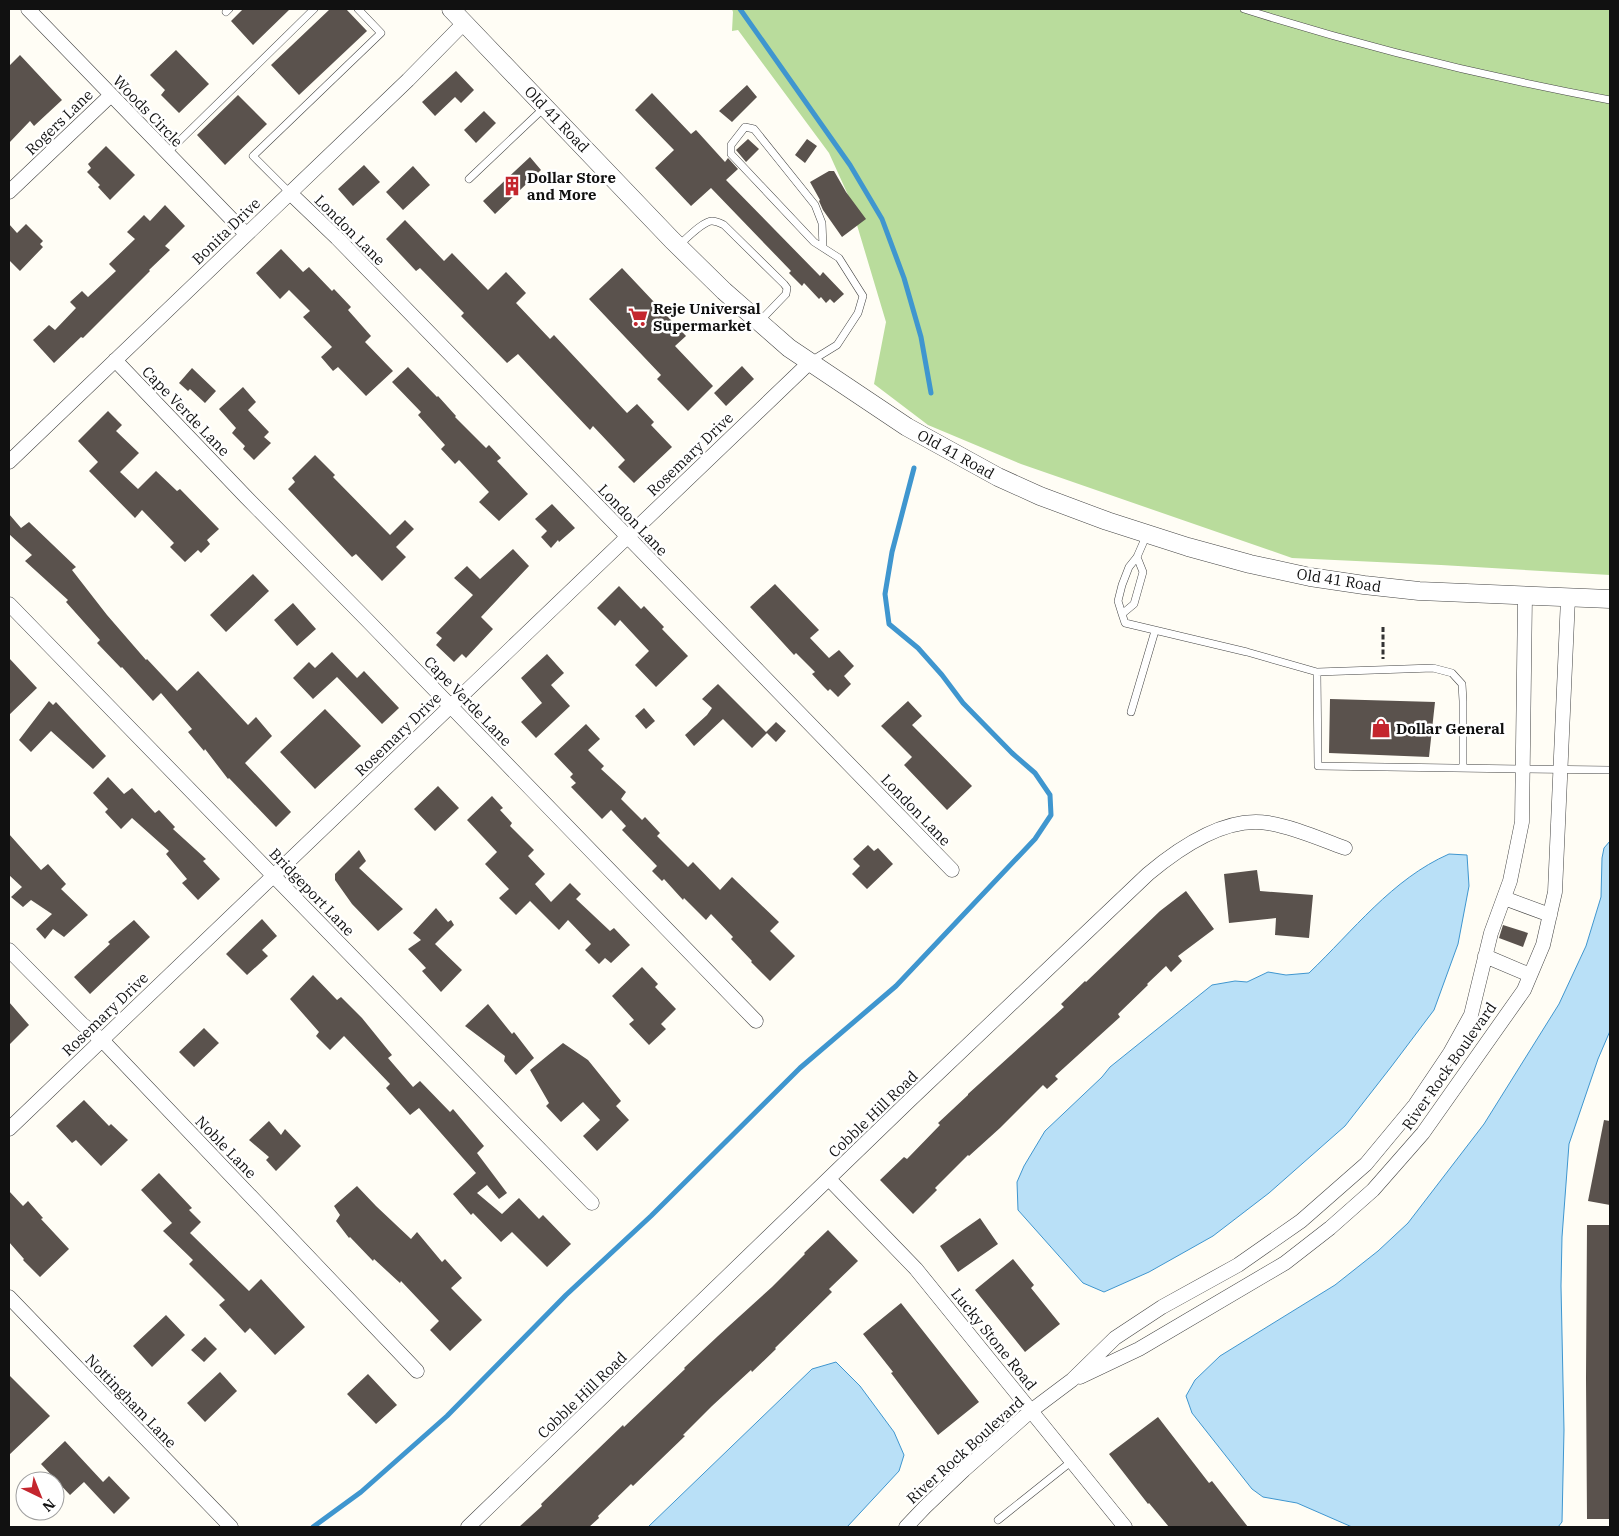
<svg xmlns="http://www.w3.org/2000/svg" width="1619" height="1536" viewBox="0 0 1619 1536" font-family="'IBM Plex Serif',serif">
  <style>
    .forest { fill: #b9dc9c }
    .water { fill: #b9e0f7; stroke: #3f96cf }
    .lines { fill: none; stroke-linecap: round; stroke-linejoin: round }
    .stream { stroke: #3f96cf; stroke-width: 5 }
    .building { fill: #5a524d }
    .service-casing { stroke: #444; stroke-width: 8 }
    .minor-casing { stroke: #444; stroke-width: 15 }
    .tertiary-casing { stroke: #444; stroke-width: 19 }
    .path { stroke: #333; stroke-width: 3; stroke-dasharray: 5 2.5; stroke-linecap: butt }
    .service { stroke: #fff; stroke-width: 7 }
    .minor { stroke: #fff; stroke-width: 14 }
    .tertiary { stroke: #fff; stroke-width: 18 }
    .labels { text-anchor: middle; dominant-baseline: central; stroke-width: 5; stroke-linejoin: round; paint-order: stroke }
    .street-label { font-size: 15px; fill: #111; stroke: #fff }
    .poi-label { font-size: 15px; font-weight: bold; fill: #111; stroke: #fff; text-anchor: start }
  </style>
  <rect width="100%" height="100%" fill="#fffdf5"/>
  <path class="forest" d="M732 9H1610V575L1441 565 1292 558 1021 464 928 425 874 384 886 322 848 195 829 153 738 30 732 31 733 12Z"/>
  <path class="water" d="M1610 841V1031L1598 1059 1569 1144 1562 1237 1561 1286 1564 1430 1562 1522 1558 1527H1352L1297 1503 1263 1497 1252 1489 1192 1413 1186 1396 1195 1380 1220 1356 1335 1285 1378 1251 1408 1223 1484 1124 1559 1004 1586 946 1601 897 1602 858 1604 848Z
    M1449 854 1467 855 1469 886 1458 944 1434 1010 1391 1067 1345 1126 1269 1193 1213 1236 1149 1272 1104 1292 1083 1283 1018 1210 1017 1182 1024 1166 1045 1131 1102 1077 1110 1067 1212 985 1235 981 1247 982 1268 972 1286 975 1309 973C1353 931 1392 879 1449 854Z
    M836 1362 860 1386 894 1432 904 1455 899 1471 847 1527H648L812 1369Z"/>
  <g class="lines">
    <path class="stream" d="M740 9 850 165 882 219 904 278 921 337 931 393
      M313 1527 361 1492 447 1416 566 1295 651 1216 800 1068 896 986 1035 839 1051 815 1050 795 1035 773 1012 753 963 703 942 675 918 648 889 624 885 594 892 552 914 468"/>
  </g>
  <path class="building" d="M243 9H290L253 45 231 21Z
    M330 9H346L367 31 299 95 271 65Z
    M176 50 209 84 179 113 161 95 165 90 150 75Z
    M20 55 62 100 34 126 30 121 9 143V66Z
    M456 71 474 90 461 103 455 97 435 116 422 102Z
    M747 85 757 97 732 122 719 111Z
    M652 93 691 134 696 130 725 162 728 158 738 169 726 180 820 276 823 272 844 294 834 303 830 299 826 303 821 297 819 299 804 283 802 286 789 273 791 271 711 188 691 206 655 168 674 150 635 110Z
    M238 95 267 124 225 165 197 135Z
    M484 111 496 123 476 143 464 130Z
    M748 139 759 149 746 162 736 150Z
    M807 139 817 146 805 163 795 155Z
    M106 146 135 175 110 200 98 187 100 185 87 172 91 168 88 164Z
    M530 157 541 170 495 214 483 201Z
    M364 165 380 182 353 206 338 189Z
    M413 166 430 185 403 210 386 192Z
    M829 171H834L846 192 866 219 842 237 823 210 819 201 820 200 810 182Z
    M165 205 185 226 165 246 170 250 149 270 150 271 83 338 81 337 54 363 33 340 49 325 55 330 76 308 70 302 82 291 88 297 116 271 109 264 135 239 127 232 144 215 150 221Z
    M405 220 444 261 452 253 488 290 506 272 526 293 516 303 550 339 554 335 627 413 637 404 654 422 651 425 672 447 634 483 618 467 625 460 593 426 590 430 518 354 507 363 461 316 464 313 420 268 416 271 386 239Z
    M9 224 17 233 26 224 43 241 40 244 43 247 20 271 9 260Z
    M281 249 303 272 309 267 332 291 334 289 351 307 348 310 371 336 365 342 393 371 366 396 338 367 333 371 321 357 332 347 303 317 310 311 289 290 280 299 256 273Z
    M622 268 686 336 675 346 713 386 688 411 657 379 661 375 589 299Z
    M742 366 754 379 726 406 714 393Z
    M408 367 437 397 438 396 456 416 455 417 486 448 489 445 501 458 497 461 528 494 499 521 479 502 489 492 459 460 455 464 441 449 445 445 418 415 421 412 392 382Z
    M192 368 216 391 205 403 190 389 188 391 179 383Z
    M243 387 256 402 248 410 269 432 264 437 271 443 254 460 243 449 245 446 232 433 236 428 219 409Z
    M108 411 122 425 116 431 139 453 120 472 138 489 156 471 177 491 180 489 219 529 207 540 210 544 201 553 198 550 185 562 170 547 174 543 142 510 135 518 89 471 98 462 78 441Z
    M315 455 335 475 333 477 390 535 405 520 414 529 396 547 406 557 382 581 356 554 352 557 288 489 295 482 292 478Z
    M552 504 575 528 559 542 558 540 551 548 541 537 547 531 535 519Z
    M9 514 21 528 29 522 76 567 72 570 107 615 146 660 147 659 177 691 198 671 248 725 256 717 272 736 245 763 291 812 276 827 229 778 228 779 205 749 204 751 188 732 192 729 161 693 153 701 122 667 121 668 97 643 100 640 66 602 68 600 25 561 32 555 9 534Z
    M513 549 529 566 481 617 493 629 466 658 462 654 454 662 436 645 442 638 436 633 473 595 454 578 467 566 480 579Z
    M253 574 269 591 226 632 210 615Z
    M775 584 819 630 810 638 829 658 839 650 854 666 844 676 851 684 838 697 830 689 828 691 823 686 812 674 815 672 796 653 794 655 750 607Z
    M619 586 641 609 644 606 664 627 662 629 688 656 656 687 635 665 649 651 620 620 615 626 597 608Z
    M293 603 316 629 297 646 274 620Z
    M332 652 357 678 364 671 399 708 382 724 337 677 313 699 293 678 309 662 315 668Z
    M547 654 564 673 551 685 570 706 536 738 521 722 542 703 521 678Z
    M9 658 37 688 9 715Z
    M718 684 767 733 752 748 723 719 694 746 685 735 707 715 712 708 702 699Z
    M1330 699 1435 702 1429 757 1329 753Z
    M49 701 53 705 56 702 106 756 93 769 51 731 31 752 19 740Z
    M908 701 922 716 912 725 972 786 947 810 904 765 912 757 881 726Z
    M644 708 655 721 646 729 635 716Z
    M325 709 361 746 315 789 280 752Z
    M776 722 786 731 776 742 766 732Z
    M586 724 600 739 588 750 604 766 601 769 626 792 621 799 642 820 645 817 660 833 657 836 688 867 693 862 720 890 732 877 779 922 770 931 795 956 770 981 751 962 752 961 731 939 733 937 711 914 706 920 684 898 683 900 664 879 662 881 652 871 657 866 622 830 626 826 611 810 602 819 571 787 576 783 570 777 573 774 554 754Z
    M108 777 124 794 132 788 155 813 159 810 175 827 173 829 206 859 203 861 220 879 198 900 182 883 187 879 166 854 169 851 132 818 121 829 105 812 108 809 93 793Z
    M438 786 459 808 435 831 414 809Z
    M492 796 503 808 500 810 512 823 510 826 534 850 528 856 545 874 535 884 551 902 570 883 581 894 576 899 610 931 614 928 630 945 611 963 605 958 599 964 585 950 591 944 568 920 559 930 530 901 516 915 499 898 509 889 485 864 497 852 467 820Z
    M9 834 41 870 48 864 66 884 61 889 88 915 64 937 53 929 45 939 36 929 52 914 31 900 23 907 11 897 22 887 9 875Z
    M868 845 874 851 878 848 893 864 867 889 852 874 860 866 853 859Z
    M359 850 366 861 359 868 403 909 378 931 352 904 335 880V874Z
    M1257 870 1260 891 1313 895 1309 938 1275 935 1276 918 1229 923 1224 874Z
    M1186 891 1214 929 1178 956 1182 961 1171 972 1166 966 1147 984 1148 985 1118 1014 1120 1017 1055 1076 1058 1079 1047 1089 1043 1085 1000 1128 969 1156 968 1155 935 1188 937 1190 913 1214 880 1180 904 1157 907 1159 940 1125 938 1123 968 1095V1094L1064 1007 1061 1004 1085 981 1086 982 1160 911Z
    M436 908 448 922 451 920 454 925 435 944 462 970 441 992 422 971 426 968 408 949 421 940 413 933Z
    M262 919 277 936 262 950 268 956 247 975 226 954Z
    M134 920 150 937 90 994 74 977 110 944 108 942Z
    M1503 925 1528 933 1523 947 1499 938Z
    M642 967 658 984 655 987 676 1009 661 1024 666 1029 649 1045 629 1024 634 1020 612 996Z
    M313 975 337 1000 341 997 362 1018 392 1055 388 1058 413 1087 420 1081 450 1112 453 1109 484 1146 477 1153 507 1193 499 1199 487 1185 477 1193 502 1214 519 1198 539 1219 543 1215 571 1244 547 1267 512 1232 501 1242 473 1213 471 1215 453 1194 476 1173 419 1108 410 1115 386 1088 390 1084 344 1036 330 1050 316 1036 319 1032 290 999Z
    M9 1002 29 1025 9 1045Z
    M488 1004 512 1034 514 1032 534 1058 516 1075 504 1061 505 1056 465 1026Z
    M204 1028 219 1043 194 1067 179 1052Z
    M563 1043 588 1060 621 1101 616 1106 629 1120 597 1151 583 1136 600 1120 583 1102 561 1122 546 1106 549 1103 530 1070Z
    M84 1100 109 1126 111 1124 128 1140 101 1166 76 1140 72 1143 56 1126Z
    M1604 1120 1610 1121V1205L1588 1201Z
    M269 1121 281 1135 285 1129 301 1146 276 1171 266 1160 269 1157 249 1140Z
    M159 1173 192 1208 189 1210 201 1222 190 1233 249 1291 261 1279 305 1327 275 1355 250 1328 245 1333 219 1305 225 1300 189 1264 193 1260 163 1231 172 1223 141 1190Z
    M357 1186 376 1206 411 1239 417 1232 442 1262 445 1259 462 1278 451 1288 482 1320 450 1351 430 1330 439 1321 401 1281 400 1283 374 1259 373 1261 350 1237 349 1238 336 1221 340 1215 334 1206Z
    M9 1191 23 1206 28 1201 43 1218 41 1219 69 1249 40 1277 23 1260 24 1259 9 1242Z
    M980 1218 998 1244 958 1272 940 1246Z
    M1587 1225H1610V1519H1587L1586 1378Z
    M828 1230 858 1261 829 1289 832 1292 775 1348 776 1349 752 1372 751 1370 712 1406 683 1435 685 1436 633 1486 631 1484 598 1516 599 1518 589 1527H519L542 1506 541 1504 623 1425 624 1427 685 1369 684 1368 718 1336 772 1287 805 1254 804 1253Z
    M1013 1259 1034 1285 1031 1288 1060 1324 1025 1352 975 1290Z
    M901 1303 979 1402 938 1435 891 1373 893 1372 863 1334Z
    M166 1315 185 1335 152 1367 133 1346Z
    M205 1337 217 1349 204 1362 191 1350Z
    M220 1372 237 1391 205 1422 187 1403Z
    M368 1374 397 1405 376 1424 347 1394Z
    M9 1375 50 1416 9 1455Z
    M1158 1417 1209 1483 1212 1481 1248 1527H1169L1149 1503 1148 1504 1109 1454Z
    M65 1441 103 1482 109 1476 130 1498 114 1514 84 1482 70 1495 41 1464Z"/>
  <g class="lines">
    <defs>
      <path id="service" d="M1244 9C1364 47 1487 77 1610 100
        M226 12 229 9
        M167 153 314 9
        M469 179 545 107
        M290 193 253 156 381 33 358 9
        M678 246C686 239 703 221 712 221 717 221 720 223 724 225L784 284 787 288 786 294 759 322
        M811 361 837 345 858 313 863 296 839 258 814 242 731 154V145L745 127 754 129 815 205 822 223 823 247
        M1137 557 1143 572 1134 604 1122 614 1118 601 1122 585 1129 567 1137 557 1147 534
        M1122 614 1125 623 1247 652 1317 672
        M1131 712 1155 631
        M1463 768V701L1462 684 1452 673 1433 668 1317 672 1318 766C1386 767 1454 768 1522 769L1610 770
        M998 1520 1072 1461"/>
      <path id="minor" d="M28 9 246 234
        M9 192 111 95
        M290 193 337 238 952 870
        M115 360 246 497 368 621 756 1021
        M9 462 408 80 465 22
        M9 604 592 1203
        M1504 898 1550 915
        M9 950 82 1024 102 1040 417 1371
        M1485 956 1530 975
        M9 1129 809 363
        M829 1179 916 1269 1125 1527
        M9 1297 231 1527
        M1080 1377 1139 1349 1285 1263 1330 1228 1373 1190 1423 1133 1524 990 1543 945 1555 892 1568 598
        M468 1527 910 1100 1148 874C1179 848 1226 816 1268 823 1294 827 1320 839 1345 848
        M906 1527 925 1507 964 1470 1032 1410 1072 1380 1115 1338 1162 1307 1238 1265 1301 1221 1366 1164 1415 1105 1450 1053 1471 1015 1491 933 1510 881 1522 822 1525 597"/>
      <path id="tertiary" d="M451 9 672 240 724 291 789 348 907 427 998 477 1040 496 1107 521 1188 547 1250 564 1310 577 1364 585 1419 591 1610 599"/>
    </defs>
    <use href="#service" class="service-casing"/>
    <use href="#minor" class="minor-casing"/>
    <use href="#tertiary" class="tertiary-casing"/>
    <path class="path" d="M1383 627V659"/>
    <use href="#service" class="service"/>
    <use href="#minor" class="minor"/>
    <use href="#tertiary" class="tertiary"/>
  </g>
  <defs>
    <symbol id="building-bare" viewBox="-9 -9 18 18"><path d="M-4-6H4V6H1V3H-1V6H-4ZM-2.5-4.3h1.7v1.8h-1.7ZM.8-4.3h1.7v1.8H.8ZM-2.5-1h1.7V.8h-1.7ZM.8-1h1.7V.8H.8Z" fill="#c4262e" stroke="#fff" stroke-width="2.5" paint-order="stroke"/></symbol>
    <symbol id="supermarket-bare" viewBox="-9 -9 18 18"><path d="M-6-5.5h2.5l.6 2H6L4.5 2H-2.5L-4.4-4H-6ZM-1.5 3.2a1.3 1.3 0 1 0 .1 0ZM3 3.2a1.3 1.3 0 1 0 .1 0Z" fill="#c4262e" stroke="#fff" stroke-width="2.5" paint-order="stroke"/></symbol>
    <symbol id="shop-bare" viewBox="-9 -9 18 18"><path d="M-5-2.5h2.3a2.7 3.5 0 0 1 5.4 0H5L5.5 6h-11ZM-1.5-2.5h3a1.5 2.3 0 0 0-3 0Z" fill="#c4262e" stroke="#fff" stroke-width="2.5" paint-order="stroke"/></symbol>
  </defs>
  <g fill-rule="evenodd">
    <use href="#building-bare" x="498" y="172" width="28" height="28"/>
    <use href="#supermarket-bare" x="624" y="303" width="28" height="28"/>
    <use href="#shop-bare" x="1367" y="714" width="28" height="28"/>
  </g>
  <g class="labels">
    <g class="street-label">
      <text transform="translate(148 111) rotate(46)">Woods Circle</text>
      <text transform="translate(557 119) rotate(46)">Old 41 Road</text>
      <text transform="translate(59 122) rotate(-44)">Rogers Lane</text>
      <text transform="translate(350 230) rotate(45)">London Lane</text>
      <text transform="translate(226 231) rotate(-44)">Bonita Drive</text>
      <text transform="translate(186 411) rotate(46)">Cape Verde Lane</text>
      <text transform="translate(690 454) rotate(-44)">Rosemary Drive</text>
      <text transform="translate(956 454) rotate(29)">Old 41 Road</text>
      <text transform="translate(633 520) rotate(46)">London Lane</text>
      <text transform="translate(1339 580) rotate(9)">Old 41 Road</text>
      <text transform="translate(468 701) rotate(46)">Cape Verde Lane</text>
      <text transform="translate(398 734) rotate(-44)">Rosemary Drive</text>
      <text transform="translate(916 810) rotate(46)">London Lane</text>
      <text transform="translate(312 892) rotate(46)">Bridgeport Lane</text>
      <text transform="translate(105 1014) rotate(-44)">Rosemary Drive</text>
      <text transform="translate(1449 1066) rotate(-55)">River Rock Boulevard</text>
      <text transform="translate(873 1114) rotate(-44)">Cobble Hill Road</text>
      <text transform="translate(226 1147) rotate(46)">Noble Lane</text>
      <text transform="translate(994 1339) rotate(51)">Lucky Stone Road</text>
      <text transform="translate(582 1395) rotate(-44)">Cobble Hill Road</text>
      <text transform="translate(131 1401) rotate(46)">Nottingham Lane</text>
      <text transform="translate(965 1450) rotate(-42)">River Rock Boulevard</text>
    </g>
    <g class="poi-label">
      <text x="527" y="177">Dollar Store<tspan x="527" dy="17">and More</tspan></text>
      <text x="653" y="308">Reje Universal<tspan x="653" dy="17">Supermarket</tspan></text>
      <text x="1396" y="728">Dollar General</text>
    </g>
  </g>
  <rect width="1619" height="1536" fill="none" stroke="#111111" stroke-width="20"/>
  <g transform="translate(40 1496) rotate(137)"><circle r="24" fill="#ffffff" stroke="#a0a0a0"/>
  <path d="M0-4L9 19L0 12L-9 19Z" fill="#c4262e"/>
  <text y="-8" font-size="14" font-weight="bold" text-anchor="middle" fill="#111111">N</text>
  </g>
</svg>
